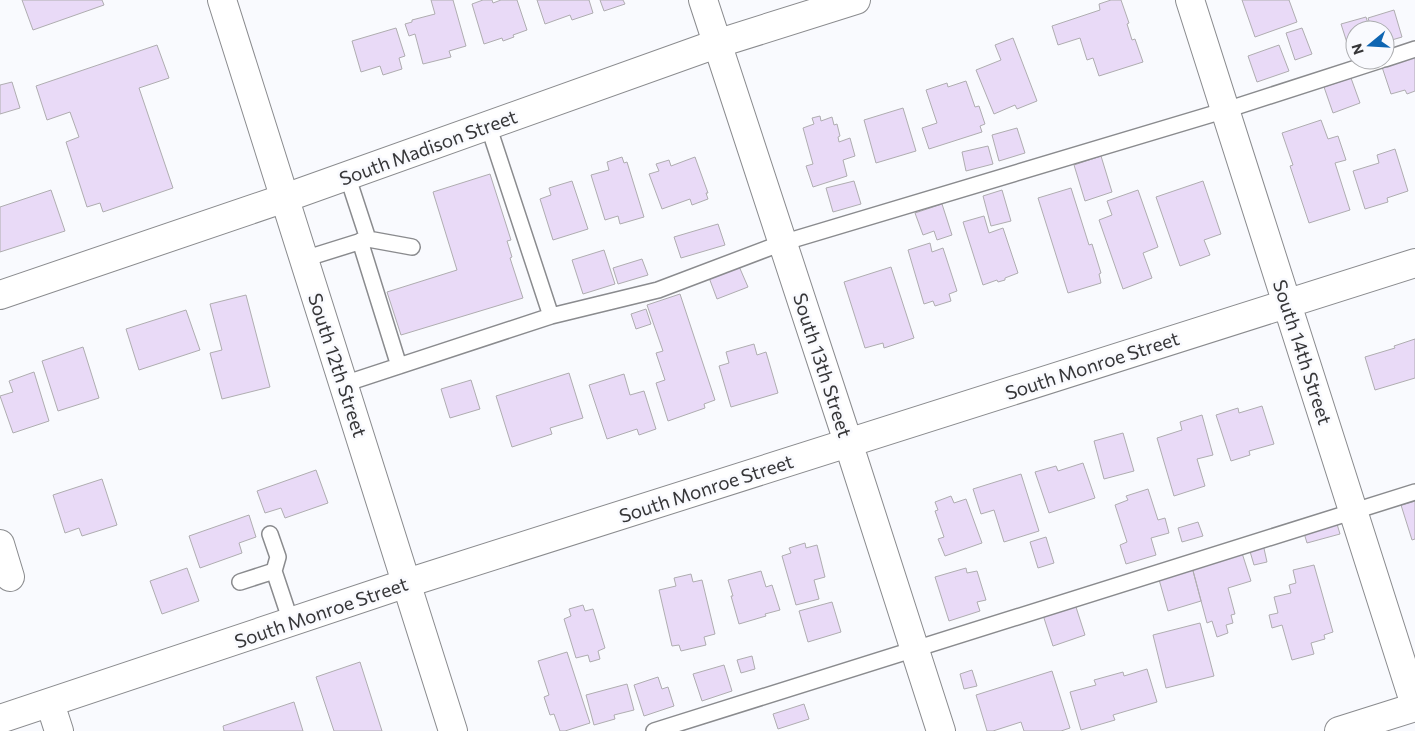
<svg xmlns="http://www.w3.org/2000/svg" width="1415" height="731" viewBox="0 0 1415 731" font-family="Commissioner,sans-serif">
  <style>
    .building { fill: #e9daf7; stroke: #afadb0 }
    .lines { fill: none; stroke-linecap: round; stroke-linejoin: round }
    .service-casing { stroke: #8a8b8e; stroke-width: 18 }
    .minor-casing { stroke: #8a8b8e; stroke-width: 30 }
    .secondary-casing { stroke: #8a8b8e; stroke-width: 30 }
    .service { stroke: #fff; stroke-width: 15 }
    .minor { stroke: #fff; stroke-width: 28 }
    .secondary { stroke: #fff; stroke-width: 28 }
    .labels { text-anchor: middle; dominant-baseline: central; stroke-width: 5; stroke-linejoin: round; paint-order: stroke }
    .street-label { font-size: 19px; fill: #363638; stroke: #f9fafe }
  </style>
  <rect width="100%" height="100%" fill="#f9fafe"/>
  <path class="building" d="M22 0H102L104 5 33 30Z
    M431 0H453L466 46 449 51 451 57 423 64 415 34 409 36 405 24 412 22V20L435 14Z
    M483 0H492L493 3 501 0H517L527 30 513 35 514 37 503 41 502 38 484 44 472 4Z
    M537 0H589L593 13 572 20 570 15 545 24Z
    M600 0H623L625 4 604 11Z
    M1111 0H1121L1129 23 1127 24 1132 40 1135 39 1143 62 1099 76 1093 58 1087 60 1080 38 1058 45 1052 26 1100 10 1099 4Z
    M1242 0H1289L1297 22 1255 37Z
    M1394 10 1402 37 1385 42V30H1372L1368 18Z
    M1366 17 1370 30H1355V51L1350 52 1341 24Z
    M396 28 405 56 399 58 402 69 383 75 380 66 361 72 352 41Z
    M1302 28 1312 54 1295 60 1286 33Z
    M1013 38 1037 101 1017 109 1015 105 994 114 976 70 1001 60 995 45Z
    M157 45 169 78 139 88 173 188 103 212 100 203 87 207 66 142 79 137 70 112 47 120 36 86Z
    M1279 45 1289 71 1257 82 1248 56Z
    M1415 56V91L1407 94 1405 90 1391 94 1382 67Z
    M1351 78 1360 103 1333 113 1324 87Z
    M966 81 975 107 979 106 985 124 980 126 982 132 929 149 922 128 937 123 926 90 947 83 948 87Z
    M12 82 20 108 0 114V85Z
    M903 108 916 151 876 163 864 120Z
    M820 116 821 121 832 117 834 125 837 124 840 136 838 137 839 142 850 138 855 156 843 160 847 176 813 187 806 166 813 164 803 128 814 124 812 118Z
    M1321 120 1328 139 1338 136 1346 160 1335 163 1350 210 1309 223 1290 166 1293 165 1282 133Z
    M1017 128 1025 153 999 161 992 135Z
    M988 146 993 164 966 171 962 152Z
    M1395 149 1408 191 1387 198 1388 202 1365 209 1353 171 1379 163 1377 155Z
    M1101 156 1112 192 1085 201 1074 165Z
    M622 157 624 163 627 162 644 217 620 224 618 216 605 220 591 175 609 170 607 162Z
    M695 157 708 193H706L708 199 692 205 690 199 662 209 649 174 659 171 656 164 669 160 671 166Z
    M490 174 511 240 507 241 512 257 510 258 523 298 401 335 387 292 457 270 433 192Z
    M572 181 588 229 553 240 540 199 551 195 549 188Z
    M854 181 861 204 833 212 826 188Z
    M1203 181 1221 234 1204 240 1210 255 1180 266 1156 197Z
    M1071 188 1089 245 1092 244 1101 273 1099 274 1101 283 1068 293 1038 198Z
    M51 190 65 231 0 252V207Z
    M1002 190 1011 221 991 226 983 196Z
    M1138 190 1158 247 1143 253 1152 278 1123 289 1099 220 1112 215 1107 201Z
    M942 204 952 235 937 240 934 231 923 235 915 213Z
    M984 216 989 233 1003 228 1018 273 1005 278V280L998 282 997 280 983 285 963 222Z
    M718 224 725 245 681 258 674 237Z
    M930 243 932 252 943 248 957 291 949 294 951 301 935 306 933 301 924 304 908 250Z
    M604 250 615 284 583 294 572 260Z
    M642 259 648 275 618 284 613 268Z
    M738 264 748 287 717 299 708 275Z
    M891 267 914 338 884 348 883 343 865 348 844 282Z
    M680 294 715 400 704 404 705 408 668 421 656 383 665 380 656 353 663 351 647 305Z
    M246 295 270 387 222 399 210 353 222 350 210 304Z
    M646 309 651 324 636 329 631 314Z
    M186 310 200 350 139 370 126 329Z
    M1415 339V378L1375 390 1365 357 1395 348 1394 346Z
    M754 344 757 355 766 352 778 393 731 407 719 366 729 363 726 352Z
    M83 347 99 398 58 411 42 361Z
    M34 372 49 421 13 433 0 396 13 392 9 381Z
    M569 373 583 418 550 428 552 434 512 447 496 396Z
    M624 374 630 395 644 391 656 429 639 435 637 429 607 439 589 385Z
    M471 380 480 409 450 418 441 389Z
    M1262 406 1274 444 1249 451 1250 455 1231 461 1216 415 1238 408 1239 413Z
    M1202 415 1213 455 1197 459 1205 486 1174 496 1157 438 1182 430 1180 422Z
    M1123 433 1134 471 1104 479 1094 441Z
    M1083 463 1095 498 1049 513 1035 472 1056 466 1058 471Z
    M316 470 328 503 285 518 281 508 265 513 257 491Z
    M1021 474 1039 531 1004 542 994 510 981 514 973 489Z
    M102 479 117 525 82 536 79 528 65 533 53 495Z
    M1148 489 1158 520 1165 518 1169 533 1151 538 1156 555 1126 564 1120 545 1127 542 1115 505 1128 500 1126 496Z
    M951 496 954 503 966 499 982 543 945 556 938 539 944 537 935 511 938 510 935 502Z
    M1415 501V539L1412 540 1401 505Z
    M249 515 256 537 239 543 242 553 200 568 189 536Z
    M1198 522 1203 536 1182 542 1178 528Z
    M1337 524 1340 534 1307 543 1304 533Z
    M1046 537 1054 563 1038 568 1030 542Z
    M805 543 806 548 817 545 825 577 814 580 819 599 796 605 782 556 791 553 789 548Z
    M1263 544 1267 562 1254 565 1249 548Z
    M1242 553 1251 581 1228 588 1235 614 1231 615 1233 623 1226 625 1228 633 1217 637 1212 621 1207 623 1192 567Z
    M1314 565 1333 632 1324 635 1325 639 1311 643 1314 654 1292 660 1282 625 1272 628 1269 615 1278 613 1274 597 1291 593 1289 585 1296 583 1293 570Z
    M1192 567 1201 601 1168 611 1158 576Z
    M187 568 199 601 162 614 150 581Z
    M966 568 967 573 977 571 986 600 977 602 980 611 949 621 935 577Z
    M761 571 766 587 772 585 780 610 765 614 766 616 739 624 731 596H733L728 580Z
    M691 574 693 582 702 580 715 634 704 637 706 645 681 651 679 645 672 646 659 590 676 586 674 578Z
    M832 602 841 632 808 642 799 611Z
    M1075 604 1085 635 1053 646 1043 615Z
    M583 605 585 611 593 609 605 648 598 651 600 659 590 662 588 655 576 658 564 619 571 616 569 609Z
    M1200 623 1214 676 1166 688 1153 635Z
    M567 652 590 723 565 731H560L554 714 550 715 544 697 549 695 538 661Z
    M752 656 755 669 741 673 737 660Z
    M360 662 382 731H334L316 677Z
    M724 665 732 691 702 701 693 674Z
    M1147 669 1157 702 1113 715 1115 720 1081 730 1070 692 1096 685 1094 680 1123 672 1124 676Z
    M972 670 977 686 964 689 960 674Z
    M1052 671 1070 728 1061 731H1024L1021 722 993 731H987L976 695Z
    M658 677 662 689 668 687 674 706 644 716 634 685Z
    M627 684 634 710 614 715 615 719 594 725 586 695Z
    M294 702 303 731H224L223 726Z
    M804 704 809 719 778 729 773 714Z"/>
  <g class="lines">
    <defs>
      <path id="service" d="M1385 59 1415 49
        M488 125 551 316
        M368 239 412 247
        M360 241 399 366
        M304 259 368 239 347 175
        M344 384 551 316 658 290 782 243 1226 110 1381 60
        M270 534 278 557 274 571 291 622
        M240 582 274 571
        M654 731 1415 492"/>
      <path id="minor" d="M703 0 848 442 941 731
        M1190 0 1415 705
        M0 295 285 198 716 44 856 0
        M0 544 10 577
        M50 703 59 731
        M0 719 407 583 1415 263
        M1339 731 1415 707"/>
      <path id="secondary" d="M222 0 453 731"/>
    </defs>
    <use href="#service" class="service-casing"/>
    <use href="#minor" class="minor-casing"/>
    <use href="#secondary" class="secondary-casing"/>
    <use href="#service" class="service"/>
    <use href="#minor" class="minor"/>
    <use href="#secondary" class="secondary"/>
  </g>
  <g class="labels">
    <g class="street-label">
      <text transform="translate(428 147) rotate(-20)">South Madison Street</text>
      <text transform="translate(1303 352) rotate(72)">South 14th Street</text>
      <text transform="translate(338 365) rotate(72)">South 12th Street</text>
      <text transform="translate(823 365) rotate(72)">South 13th Street</text>
      <text transform="translate(1092 365) rotate(-18)">South Monroe Street</text>
      <text transform="translate(706 488) rotate(-18)">South Monroe Street</text>
      <text transform="translate(321 612) rotate(-19)">South Monroe Street</text>
    </g>
  </g>
  <g transform="translate(1370 45) rotate(252)"><circle r="24" fill="#f9fafe" stroke="#abacaf"/>
  <path d="M0-4L9 19L0 12L-9 19Z" fill="#0e65b2"/>
  <text y="-8" font-size="14" font-weight="bold" text-anchor="middle" fill="#363638">N</text>
  </g>
</svg>
